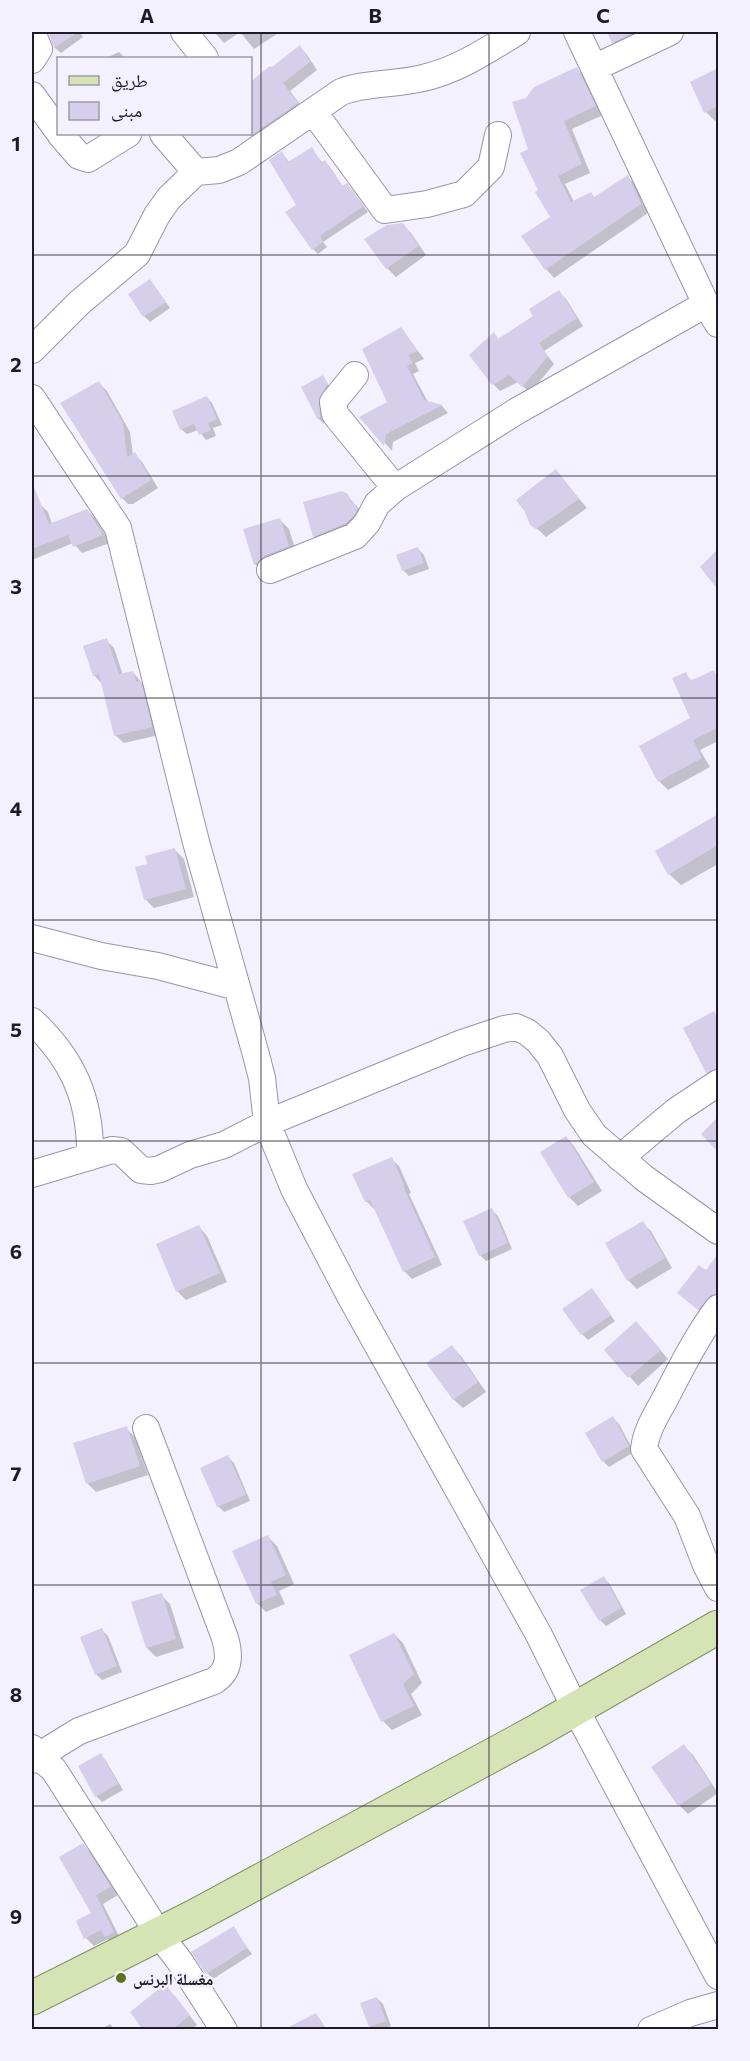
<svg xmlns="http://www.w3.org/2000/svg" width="750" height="2061" viewBox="0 0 750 2061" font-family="Commissioner,'Noto Naskh Arabic',sans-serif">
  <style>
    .shadow { fill: #0003 }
    .building { fill: #d6cfec }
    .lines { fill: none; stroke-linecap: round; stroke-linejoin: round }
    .minor-casing { stroke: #9a93ae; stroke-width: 28 }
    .major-casing { stroke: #839162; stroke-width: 35 }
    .minor { stroke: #fff; stroke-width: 26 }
    .major { stroke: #d6e3b4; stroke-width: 33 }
    .grid { fill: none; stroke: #1e1b26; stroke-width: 1.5; stroke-opacity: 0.55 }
    .poi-dot { fill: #5d7120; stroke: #f3f1fd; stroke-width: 2 }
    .labels { text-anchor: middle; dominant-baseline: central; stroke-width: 5; stroke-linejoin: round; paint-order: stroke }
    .poi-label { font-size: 16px; font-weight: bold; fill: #1e1b26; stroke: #f3f1fd; text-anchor: start }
    .neatline { fill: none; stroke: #1e1b26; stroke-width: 2 }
    .grid-label { font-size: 20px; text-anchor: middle; font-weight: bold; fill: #1e1b26 }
  </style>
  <rect width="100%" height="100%" fill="#f3f1fd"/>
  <path class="shadow" d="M49 32H80L83 37 61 53 55 48Z
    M214 32H280L254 49 240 32 224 43Z
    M609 32H632L633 36 615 45Z
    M300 47 307 55 317 70 290 91 305 111 259 143 250 134 272 69Z
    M119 52 125 58H106Z
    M577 69 585 77 603 115 572 129 590 173 565 184 574 202 591 194 595 198 628 177 636 185 648 213 554 278 546 269 523 236 552 217 540 190 530 150 526 100Z
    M718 70V119L715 121 706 112 692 83Z
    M312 149 323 164 325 162 330 167 343 187 352 190 368 212 323 242 327 247 318 254 313 249 282 153 290 163Z
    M402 224 411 233 426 255 396 277 387 268Z
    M150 281 170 308 150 322 144 316Z
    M559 292 566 299 583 326 544 351 554 364 530 393 518 382 500 391 493 384 494 335 499 340 535 317Z
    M401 329 424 359 415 363 419 371 413 374 428 402 442 406 448 413 393 442 392 451 362 417 389 403Z
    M323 377 332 390 323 403 324 424 319 419 303 388Z
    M99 383 107 391 130 432 133 455 134 454 142 462 158 488 133 504H128L120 496Z
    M207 398 212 403 222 425 213 428 216 436 206 440 198 430 187 434 181 429Z
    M556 471 587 508 546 537 532 524Z
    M347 495 366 517 323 545 314 536Z
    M40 504 48 512 52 524 87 510 95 518 110 543 82 553 73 543 32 560V507Z
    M280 520 289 529 297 555 264 573 255 564 245 530Z
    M418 549 424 555 429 569 409 576 403 570Z
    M106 640 114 648 123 675 133 672 148 691 159 735 124 743 115 735 102 684 94 675Z
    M713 672 718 677V741L700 750 710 767 668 790 659 781 692 719 685 674 693 682Z
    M718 816V864L681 885 669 874 657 852Z
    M175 850 184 859 194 897 154 908 145 899 149 865Z
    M714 1013 718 1017V1080L716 1081 707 1072Z
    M566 1137 574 1146 602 1191 578 1206 569 1197Z
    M391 1159 399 1166 411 1193 409 1194 442 1265 412 1279 404 1271 376 1208 374 1209 366 1201Z
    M492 1210 498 1216 512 1249 486 1261 480 1255Z
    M642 1223 651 1231 672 1268 637 1289 628 1280Z
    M199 1227 207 1236 227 1282 186 1300 177 1291Z
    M716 1259 718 1260V1305L708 1317 688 1301Z
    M592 1290 615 1321 588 1340 582 1334Z
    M645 1332 668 1359 638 1386 606 1350Z
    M452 1347 461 1356 486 1392 463 1408 454 1400 429 1364Z
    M613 1418 619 1424 634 1452 609 1467 603 1461 587 1434Z
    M126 1428 135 1437 148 1475 96 1492 87 1483Z
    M228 1457 234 1463 250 1501 224 1512 218 1506Z
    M268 1537 277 1546 294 1584 279 1591 285 1604 266 1612 257 1603Z
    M604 1578 609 1583 626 1614 606 1626 600 1620 582 1591Z
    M161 1595 170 1604 184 1648 156 1657 147 1648Z
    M102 1630 108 1636 122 1672 102 1680 96 1674Z
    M394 1634 403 1643 422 1683 411 1694 422 1715 392 1730 383 1721Z
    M684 1746 693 1755 718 1793 688 1814 679 1805Z
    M100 1755 106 1761 123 1790 102 1802 96 1796Z
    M83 1845 91 1853 118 1895 103 1904 121 1940 114 1944 108 1939 94 1946 86 1938 93 1914Z
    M233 1928 252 1954 213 1979 207 1973Z
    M174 1995 197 2025 191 2030H145Z
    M377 1998 383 2004 391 2026 383 2030H374L370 2026Z
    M110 2024 115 2030H100Z"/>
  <path class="building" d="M48 32H78L54 48Z
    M607 32H636L612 43Z
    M300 45 310 62 283 83 298 103 250 136V82L270 66 272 67Z
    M577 67 596 106 564 121 582 164 558 176 571 202 591 192 594 197 628 175 641 204 545 270 521 236 550 217 535 192 538 190 520 153 528 149 512 102 526 98 534 87Z
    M718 68V106L704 113 690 82Z
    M312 147 321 163 325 160 342 186 347 183 364 206 320 236 323 242 312 250 285 212 296 205 269 160 282 151 288 162Z
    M403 223 419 246 386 269 364 239 387 225Z
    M150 279 166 302 143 317 128 294Z
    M559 290 577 318 539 343 548 356 522 387 509 375 492 385 469 355 494 332 498 339 533 316 529 309Z
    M401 327 418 351 408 355 413 363 407 366 424 400 443 405 386 434 384 446 359 417 387 402 362 349Z
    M323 375 328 384 319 398 320 417 318 420 301 387Z
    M99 381 123 423 127 457 135 452 151 480 121 499 60 403Z
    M207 396 217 419 208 423 211 430 199 435 194 424 180 430 172 411Z
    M556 469 579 499 536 529 530 525 525 512 516 500Z
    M32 482 49 524 87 509 103 535 73 547 68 535 32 549Z
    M342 491 348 494 351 501 358 507 354 515 346 523 313 537 303 502Z
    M280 518 289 546 264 556 254 565 243 529Z
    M418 547 424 563 402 571 396 555Z
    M718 549V590L700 567Z
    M107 638 119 674 133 671 136 682 141 681 152 727 114 736 99 674 93 676 83 646Z
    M714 670 718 680V728L693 740 702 758 658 782 639 746 690 718 672 678 686 672 690 681Z
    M718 814V845L668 875 655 851Z
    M175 848 186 889 144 900 135 867 147 864 145 856Z
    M714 1011 718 1019V1068L706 1073 683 1028Z
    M718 1117V1152L701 1134Z
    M566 1136 594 1182 568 1198 540 1152Z
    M392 1157 404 1185 403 1186 435 1257 403 1272 370 1200 365 1202 352 1174Z
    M492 1208 508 1243 479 1256 463 1221Z
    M643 1221 665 1258 627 1281 605 1243Z
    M199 1225 220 1273 176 1292 156 1244Z
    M718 1254V1293L711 1295 698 1310 677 1293 699 1265 706 1270Z
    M592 1288 611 1315 581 1335 562 1309Z
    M636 1321 661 1350 628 1378 604 1350Z
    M452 1345 478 1382 453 1400 426 1363Z
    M613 1416 629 1446 602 1462 585 1433Z
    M127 1426 140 1466 86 1484 73 1443Z
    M228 1455 246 1495 217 1507 200 1468Z
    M268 1535 286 1575 271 1582 277 1595 256 1604 232 1551Z
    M604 1576 621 1608 599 1621 580 1590Z
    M162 1593 176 1639 146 1648 131 1602Z
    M102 1628 117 1666 95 1675 80 1637Z
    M394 1633 414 1674 403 1684 414 1706 381 1722 349 1655Z
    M684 1744 711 1784 678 1806 651 1767Z
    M101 1753 118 1784 95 1797 78 1766Z
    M83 1843 111 1887 96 1895 114 1932 105 1937 101 1930 84 1939 76 1921 91 1913 59 1857Z
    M234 1926 247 1948 206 1974 191 1952Z
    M165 1984 190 2015 172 2030H143L130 2012Z
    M377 1997 386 2021 369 2027 360 2003Z
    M316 2013 327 2030H283Z"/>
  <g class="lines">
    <defs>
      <path id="minor" d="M184 32 205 58
        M577 32 706 304 718 324
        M32 60 39 49 32 32
        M594 68 670 32
        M32 95 58 131
        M313 111 385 210 427 204 464 194 491 167 498 135
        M60 134 79 156 88 159 128 134
        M163 134 196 172 219 170 239 162 341 92C367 82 396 85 423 78 458 70 486 51 517 32
        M32 350 79 303 137 254 157 215 169 198 196 172
        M355 375 333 402 335 414 395 488
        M32 398 118 528 196 842 255 1051 262 1078 267 1123 294 1189 350 1296 539 1635 576 1710 718 1976
        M270 570 355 536 367 523 377 504 395 488 517 411 706 304
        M32 938 101 956 158 966 237 987
        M32 1021C73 1059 91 1100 90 1157
        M620 1158 676 1111 718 1083
        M32 1174 112 1150 121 1151 141 1170 151 1171 160 1169 190 1155 224 1145 267 1123 462 1043 504 1029 516 1027 527 1032 538 1041 550 1056 577 1110 594 1135 644 1178 718 1231
        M718 1308C697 1336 682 1366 666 1397 657 1414 646 1430 644 1449L687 1516 706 1565 718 1588
        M32 1748C37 1758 46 1762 54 1770L159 1934 181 1963 224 2030
        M32 1760 79 1731 214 1681C230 1671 230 1655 225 1638L146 1428
        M651 2030 690 2013 718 2005"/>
      <path id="major" d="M32 1998 195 1916 535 1732 718 1627"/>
    </defs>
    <use href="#minor" class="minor-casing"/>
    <use href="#major" class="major-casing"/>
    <use href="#minor" class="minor"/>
    <use href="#major" class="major"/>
  </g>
  <path class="grid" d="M261 32V2030M489 32V2030M32 255H718M32 476H718M32 698H718M32 920H718M32 1141H718M32 1363H718M32 1585H718M32 1806H718"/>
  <circle class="poi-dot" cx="121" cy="1978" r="6"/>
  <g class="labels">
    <g class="poi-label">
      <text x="133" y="1978">مغسلة البرنس</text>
    </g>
  </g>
  <rect width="750" height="2061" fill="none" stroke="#f3f1fd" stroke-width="66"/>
  <rect x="57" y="57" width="195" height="78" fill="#f3f1fd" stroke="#9e9ba7" stroke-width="1.5"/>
  <rect x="69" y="76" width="30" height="9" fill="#d6e3b4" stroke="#9e9ba7" stroke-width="1.5"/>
  <text x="111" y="87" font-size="18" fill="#1e1b26">طريق</text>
  <rect x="69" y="102" width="30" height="18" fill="#d6cfec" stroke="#9e9ba7" stroke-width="1.5"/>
  <text x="111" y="117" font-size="18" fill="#1e1b26">مبنى</text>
  <rect x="33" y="33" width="684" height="1995" class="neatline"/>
  <g class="grid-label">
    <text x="147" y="23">A</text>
    <text x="375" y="23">B</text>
    <text x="603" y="23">C</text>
    <text x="16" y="151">1</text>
    <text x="16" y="372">2</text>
    <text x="16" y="594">3</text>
    <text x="16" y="816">4</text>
    <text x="16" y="1037">5</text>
    <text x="16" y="1259">6</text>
    <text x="16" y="1481">7</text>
    <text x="16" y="1702">8</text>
    <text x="16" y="1924">9</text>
  </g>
</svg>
